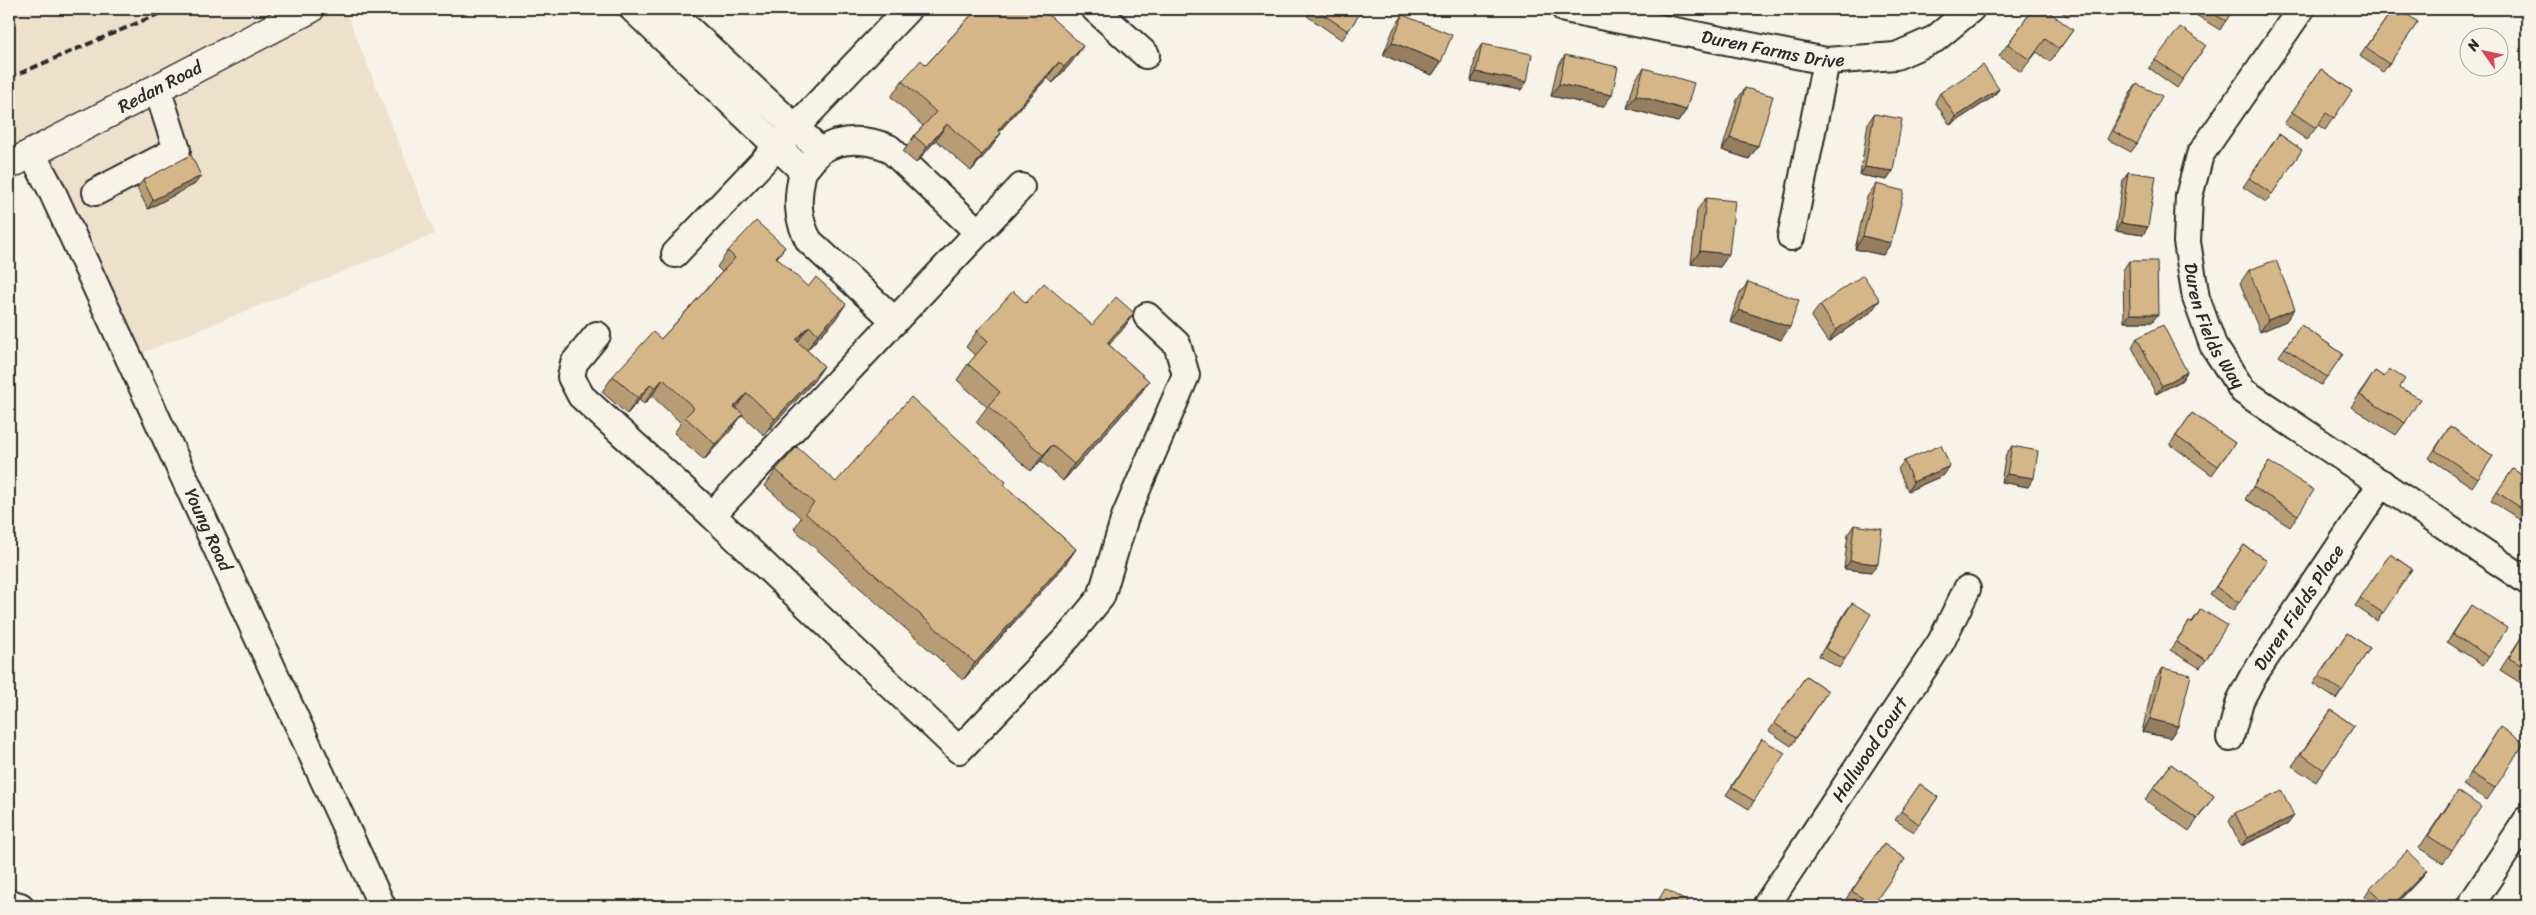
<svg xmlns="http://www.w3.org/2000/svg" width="2536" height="915" viewBox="0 0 2536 915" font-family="Sriracha,sans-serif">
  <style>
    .built { fill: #ede1cc }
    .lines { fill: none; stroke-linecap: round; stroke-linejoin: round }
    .minor-casing { stroke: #2b2b2b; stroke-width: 30 }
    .major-casing { stroke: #2b2b2b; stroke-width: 31 }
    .minor { stroke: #f7f3e8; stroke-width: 26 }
    .major { stroke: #f7f3e8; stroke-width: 28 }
    .rail { stroke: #2b2b2b; stroke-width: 4; stroke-dasharray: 8 4; stroke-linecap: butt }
    .wall { fill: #b79d76; stroke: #2b2b2b }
    .shaded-wall { fill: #957f60; stroke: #2b2b2b }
    .building { fill: #d5b689; stroke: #2b2b2b }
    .labels { text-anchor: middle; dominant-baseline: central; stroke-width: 4; stroke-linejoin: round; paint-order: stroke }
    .street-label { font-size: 18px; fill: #2b2b2b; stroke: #f7f3e8 }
  </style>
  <rect width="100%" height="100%" fill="#f7f3e8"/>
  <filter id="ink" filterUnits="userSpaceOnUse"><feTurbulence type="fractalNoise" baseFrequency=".02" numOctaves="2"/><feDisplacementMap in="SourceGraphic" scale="10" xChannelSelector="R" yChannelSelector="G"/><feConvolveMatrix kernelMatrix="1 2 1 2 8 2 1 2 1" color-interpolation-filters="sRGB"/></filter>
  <g filter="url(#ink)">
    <path class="built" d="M9 9H345L435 234 132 357 9 135Z"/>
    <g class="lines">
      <defs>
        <g id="minor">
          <path d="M633 9 803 171C797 197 796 217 809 241L895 321"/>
          <path d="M667 9 809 140"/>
          <path d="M1095 9 1146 55"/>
          <path id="s1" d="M1565 9 1826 61 1896 56 1935 39 1971 9"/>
          <path id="s2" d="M2301 9 2200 155 2189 196 2187 242 2196 298 2213 345 2243 391 2527 581"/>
          <path id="s3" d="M32 154 50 187 382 906"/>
          <path d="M803 171C809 165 815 155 822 150 842 137 868 139 889 148L978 232"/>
          <path d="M96 192 177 150 157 88"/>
          <path d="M1791 237 1826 61"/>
          <path d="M675 254 907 10"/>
          <path d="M597 335 574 363 571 377 581 396 712 515 1021 187"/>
          <path d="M712 515 959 750 1069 636 1101 597 1125 517 1186 375 1177 344 1147 316"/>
          <path id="s4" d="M2230 738 2240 701 2253 676 2382 483"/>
          <path d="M9 903 20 906"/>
          <path id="s5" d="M1766 906 1941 642 1967 589"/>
          <path d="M2470 906 2527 820"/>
        </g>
        <g id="major">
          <path id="s6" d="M9 165 310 9"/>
        </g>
      </defs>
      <use href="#minor" class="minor-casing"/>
      <use href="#major" class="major-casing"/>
      <use href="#minor" class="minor"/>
      <use href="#major" class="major"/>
      <path class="rail" d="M9 78 170 9"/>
    </g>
    <path class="wall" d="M974 9H1042L1072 62 1053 83 1047 78 999 132 1001 133 990 149 971 171 936 140 916 163 903 152 914 136 923 126 891 97 902 81 926 65 974 12 973 10Z
      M1312 9H1363L1342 40 1307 16Z
      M2033 9 2073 30 2050 62 2037 52 2021 72 1999 56Z
      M2057 9H2075L2069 17Z
      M2200 9H2233L2220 30 2196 15Z
      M2393 9 2418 22 2383 72 2360 56Z
      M1403 15 1441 62 1432 75 1383 55 1394 28Z
      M1482 44 1521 90 1471 81 1476 53Z
      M2206 45 2177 88 2149 68 2155 60Z
      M1565 55 1603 107 1551 96 1557 68Z
      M1644 68 1686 110 1678 122 1627 108 1635 80Z
      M2321 69 2352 91 2325 130 2318 125 2307 140 2284 124Z
      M2137 84V144L2131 152 2107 139 2131 92Z
      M1745 88 1758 146 1749 159 1722 150 1737 100Z
      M1999 89 1993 97 1950 125 1935 102 1940 93Z
      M1874 114 1893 171 1887 180 1860 175 1868 123Z
      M2279 134 2302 150 2266 202 2243 187Z
      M2128 172 2143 235 2115 231 2123 181Z
      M143 180 195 184 148 209 137 188Z
      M1876 184 1891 243 1883 255 1855 249 1867 197Z
      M1706 198 1729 254 1720 267 1691 264 1697 210Z
      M785 247 777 258 835 320 807 350 824 366 813 382 764 435 742 415 731 430 704 460 674 433 681 423 652 396 644 404 639 400 627 414 602 392 613 376 661 339 722 272 717 267 728 251Z
      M2129 261 2158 314 2152 322H2124L2123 270Z
      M2249 270 2286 321 2260 332 2240 283Z
      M1748 282 1781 340 1730 322 1739 295Z
      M1820 305 1871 312 1828 342 1811 317Z
      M1134 313 1123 329 1109 345 1149 381 1138 397 1063 481 1041 461 1031 471 976 422 987 407 957 380 968 364 976 356 966 347 977 331 1092 325Z
      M2301 325 2343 354 2321 385 2279 356Z
      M2137 338 2187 372 2181 381 2156 394 2132 347Z
      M2389 369 2400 387 2405 423 2396 435 2351 407 2375 371 2384 377Z
      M2192 413 2235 443 2212 475 2170 444Z
      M2450 426 2493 456 2472 487 2429 458Z
      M2012 446 2028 487 2001 482 2006 454Z
      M1904 461 1944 475 1908 491 1898 469Z
      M2269 462 2298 515 2290 527 2245 499Z
      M2513 469 2527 479V524L2491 501Z
      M776 470 836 482 1004 485 1076 549 1065 565 963 680 794 529 801 518 765 486Z
      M1854 525 1872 572 1844 569 1848 534Z
      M2244 545 2267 561 2233 611 2210 595Z
      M2390 554 2412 569 2377 621 2355 606Z
      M1852 603 1845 659 1839 668 1819 656 1846 611Z
      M2471 605 2489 657 2483 665 2447 642Z
      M2201 609 2206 660 2200 668 2170 650 2189 622 2191 623Z
      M2347 633 2370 648 2336 699 2313 684Z
      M2524 633 2527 635V687L2500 670Z
      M2163 668 2178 726 2170 738 2142 732 2154 680Z
      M1806 676 1828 691 1791 746 1769 731Z
      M2331 710 2354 726 2316 782 2292 766Z
      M2500 727 2495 788 2487 800 2463 785Z
      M1762 739 1754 801 1749 809 1726 795Z
      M2171 764 2214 796 2189 831 2145 800Z
      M1920 784 1938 797 1914 832 1895 820Z
      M2449 803 2452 851 2443 863 2419 848Z
      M2235 813 2288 824 2241 846 2229 821Z
      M1884 844 1905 859 1872 906H1857L1846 899Z
      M2427 870 2421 878 2394 906H2374L2365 897 2370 889Z"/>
    <path class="shaded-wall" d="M1809 9H1830L1827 14Z
      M1392 42 1441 62 1432 75 1383 55Z
      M1083 46 1072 62 1053 83 1064 67Z
      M1059 62 1047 78 986 146 998 130Z
      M1476 72 1527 82 1521 90 1471 81Z
      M1559 84 1612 95 1603 107 1551 96Z
      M1999 89 1993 97 1950 125 1956 117Z
      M1636 95 1686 110 1678 122 1627 108Z
      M947 124 936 140 916 163 927 147Z
      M1001 133 990 149 971 171 982 155Z
      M1730 138 1758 146 1749 159 1722 150Z
      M1865 167 1893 171 1887 180 1860 175Z
      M201 176 195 184 148 209 153 200Z
      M2121 223 2148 227 2143 235 2115 231Z
      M1863 236 1891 243 1883 255 1855 249Z
      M1700 251 1729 254 1720 267 1691 264Z
      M1880 300 1871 312 1828 342 1836 330Z
      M846 304 835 320 807 350 818 334Z
      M2295 309 2286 321 2260 332 2268 320Z
      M1739 310 1790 327 1781 340 1730 322Z
      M1134 313 1123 329 1096 359 1107 343Z
      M2130 314H2158L2152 322H2124Z
      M809 326 798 342 796 340Z
      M824 366 813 382 764 435 775 419Z
      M2187 372 2181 381 2156 394 2162 386Z
      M663 379 652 396 644 404 655 388Z
      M1149 381 1138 397 1063 481 1074 464Z
      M651 384 639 400 627 414 638 398Z
      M747 393 735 409 734 407Z
      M743 414 731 430 704 460 715 444Z
      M1052 445 1041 461 1031 471 1043 455Z
      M1950 466 1944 475 1908 491 1913 482Z
      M2007 474 2034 478 2028 487 2001 482Z
      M1076 549 1065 565 963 680 975 663Z
      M1850 561 1878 564 1872 572 1844 569Z
      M2150 719 2178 726 2170 738 2142 732Z
      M2294 816 2288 824 2241 846 2247 838Z
      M2427 870 2421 878 2394 906H2392Z"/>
    <path class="building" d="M977 9H1042L1083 46 1064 67 1059 62 998 130 1001 133 982 155 947 124 927 147 914 136 936 112 902 81 921 60 926 65Z
      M1315 9H1363L1348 31Z
      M2033 9H2045L2073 30 2059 49 2045 39 2030 60 2008 44Z
      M2205 9H2233L2226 21Z
      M2393 9H2399L2418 22 2389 64 2366 48Z
      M1403 15 1452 35 1441 62 1392 42Z
      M2180 27 2206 45 2183 79 2155 60Z
      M1482 44 1532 54 1527 82 1476 72Z
      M1565 55 1618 67 1612 95 1559 84Z
      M1983 65 1999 89 1956 117 1940 93Z
      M1644 68 1694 83 1686 110 1636 95Z
      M2321 69 2352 91 2334 118 2326 113 2316 128 2292 112Z
      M2137 84 2162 96 2137 144 2113 131Z
      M1745 88 1773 96 1758 146 1730 138Z
      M1874 114 1902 119 1893 171 1865 167Z
      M2279 134 2302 150 2272 194 2249 178Z
      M191 155 201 176 153 200 143 180Z
      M2128 172 2156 176 2148 227 2121 223Z
      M1876 184 1904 191 1891 243 1863 236Z
      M1706 198 1735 201 1729 254 1700 251Z
      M756 221 785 247 776 257 808 287 816 277 846 304 818 334 809 326 796 340 824 366 775 419 747 393 734 407 743 414 715 444 685 417 694 408 663 379 655 388 651 384 638 398 613 376 653 332 661 339 735 258 728 251Z
      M2276 260 2295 309 2268 320 2249 270Z
      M2129 261H2157L2158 314H2130Z
      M1863 275 1880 300 1836 330 1820 305Z
      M1748 282 1799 300 1790 327 1739 310Z
      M1044 283 1092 325 1116 297 1134 313 1107 343 1149 381 1074 464 1052 445 1043 455 988 406 1000 392 968 364 988 341 977 331 1013 291 1026 303Z
      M2163 325 2187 372 2162 386 2137 338Z
      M2301 325 2343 354 2327 377 2285 348Z
      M2389 369 2405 379 2400 387 2420 399 2405 423 2360 395 2375 371 2384 377Z
      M911 397 1006 482 1004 485 1076 549 975 663 805 513 814 503 776 470 797 447 836 482Z
      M2192 413 2235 443 2218 466 2176 436Z
      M2450 426 2493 456 2478 479 2435 450Z
      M1941 445 1950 466 1913 482 1904 461Z
      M2012 446 2038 451 2034 478 2007 474Z
      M2269 462 2314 490 2298 515 2253 487Z
      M2513 469 2527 479V512L2497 492Z
      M1854 525 1882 529 1878 564 1850 561Z
      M2244 545 2267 561 2239 603 2216 587Z
      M2390 554 2412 569 2383 613 2360 598Z
      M1852 603 1871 614 1845 659 1825 648Z
      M2471 605 2507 628 2489 657 2453 634Z
      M2201 609 2227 625 2206 660 2176 642 2189 622 2192 623Z
      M2347 633 2370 648 2342 691 2319 676Z
      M2524 633 2527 635V669L2509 658Z
      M2163 668 2191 675 2178 726 2150 719Z
      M1806 676 1828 691 1796 738 1774 723Z
      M2331 710 2354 726 2324 770 2301 754Z
      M2500 727 2524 743 2495 788 2471 773Z
      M1762 739 1785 753 1754 801 1732 787Z
      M2171 764 2214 796 2197 819 2154 788Z
      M1920 784 1938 797 1919 824 1901 811Z
      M2282 791 2294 816 2247 838 2235 813Z
      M2458 791 2481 807 2452 851 2428 836Z
      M1884 844 1905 859 1873 905 1852 891Z
      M2407 851 2427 870 2392 906H2388L2370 889Z
      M1665 889 1689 903 1687 906H1655Z"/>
  </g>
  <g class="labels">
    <g class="street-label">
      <text stroke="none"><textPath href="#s1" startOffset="212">Duren Farms Drive</textPath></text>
      <text stroke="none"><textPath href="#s6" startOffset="170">Redan Road</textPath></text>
      <text stroke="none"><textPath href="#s2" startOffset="355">Duren Fields Way</textPath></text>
      <text stroke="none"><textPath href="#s3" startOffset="415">Young Road</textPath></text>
      <text stroke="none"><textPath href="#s4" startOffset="149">Duren Fields Place</textPath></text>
      <text stroke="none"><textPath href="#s5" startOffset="188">Hallwood Court</textPath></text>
    </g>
  </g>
  <rect width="2536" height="915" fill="none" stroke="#f7f3e8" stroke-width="30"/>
  <rect x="15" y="15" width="2506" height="885" fill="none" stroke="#2b2b2b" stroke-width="2" filter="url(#ink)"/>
  <g transform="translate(2484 52) rotate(303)"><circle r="24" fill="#f7f3e8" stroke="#a5a39c"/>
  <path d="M0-4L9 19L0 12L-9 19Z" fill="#d1495b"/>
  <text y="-8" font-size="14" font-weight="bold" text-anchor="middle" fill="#2b2b2b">N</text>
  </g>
</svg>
